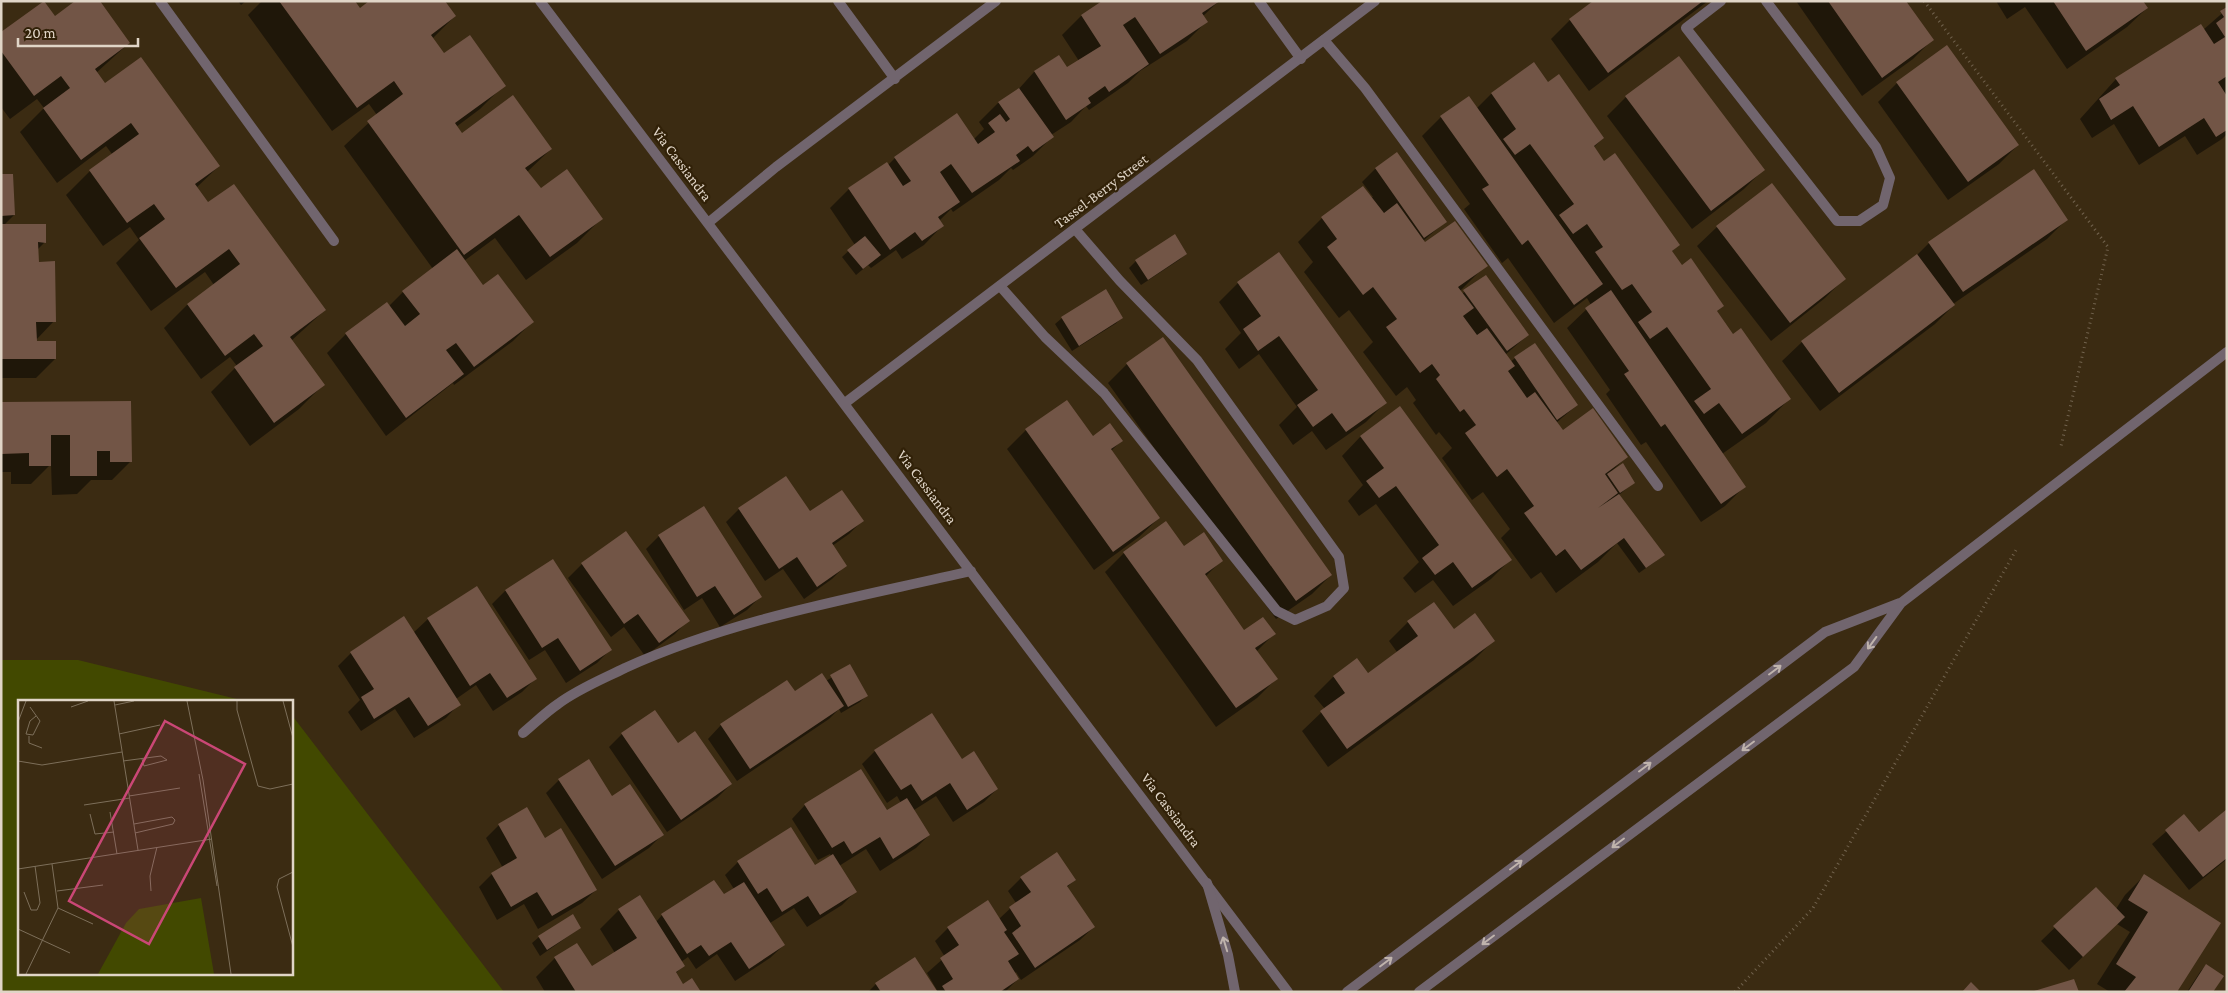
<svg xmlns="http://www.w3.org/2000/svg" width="2228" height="993" viewBox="0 0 2228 993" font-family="'Crimson Pro',serif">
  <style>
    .green { fill: #424900 }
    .shadow { fill: #0007 }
    .building { fill: #725546 }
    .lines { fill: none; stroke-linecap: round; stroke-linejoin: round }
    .path { stroke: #72634e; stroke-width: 3; stroke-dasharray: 1 4; stroke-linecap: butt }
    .service { stroke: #71656e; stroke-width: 10 }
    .minor { stroke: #71656e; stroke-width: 10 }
    .tertiary { stroke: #71656e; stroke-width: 10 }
    .oneway { stroke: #bfb3ac }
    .labels { text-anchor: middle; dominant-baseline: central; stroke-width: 4.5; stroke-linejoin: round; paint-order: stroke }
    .street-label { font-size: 15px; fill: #e0d5c7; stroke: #312108 }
    .inset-road { fill: none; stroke: #7d6f5a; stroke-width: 1 }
    .view { fill: #ca4776; fill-opacity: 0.15; stroke: #ca4776; stroke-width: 2.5 }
    .inset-edge { fill: none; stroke: #e0d5c7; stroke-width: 2.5 }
  </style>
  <rect width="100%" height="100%" fill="#3b2b12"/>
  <path class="green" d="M1 660H78L249 702H19V974H291V714L504 992H1Z"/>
  <path class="shadow" d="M238 1H246L241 5Z
    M262 1H353L360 10 455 16 432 39 444 55 504 85 480 109 456 127 461 135 551 149 527 172 540 190 601 219 577 243 526 280 495 238 464 261 483 287 532 322 513 341 454 385 453 383 386 436 327 353 346 334 387 303 389 306 403 292 433 269 344 146 377 115 369 104 332 131 248 15Z
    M1104 1 1218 2 1203 16 1207 21 1187 41 1140 71 1128 83 1089 110 1086 106 1071 122 1051 135 1052 137 1033 156 1013 170 1011 168 999 180 953 212 951 209 939 221 943 225 924 245 902 259 896 250 871 268 868 265 856 275 842 257 855 245 830 208 849 189 888 165 895 158 974 139 984 129 979 122 998 103 1016 92 1034 72 1058 56 1067 69 1079 61 1062 35 1081 16Z
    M1595 1H1708L1589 91 1551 39 1570 20Z
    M1796 1H1905L1932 40 1913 59 1862 96Z
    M1996 1H2142L2147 8 2127 27 2067 69 2025 7 2007 19Z
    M2227 9V134L2222 139 2197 155 2185 136 2139 165 2114 124 2092 138 2080 119 2116 79 2203 30Z
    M55 17 129 43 96 73 104 84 219 166 196 188 208 204 325 310 291 341 323 385 299 409 250 446 211 392 237 366 230 357 201 379 164 328 188 304 214 285 205 272 151 311 116 263 139 240 130 227 103 246 66 195 90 171 112 154 106 146 57 183 20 132 44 108 37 99 10 119 1 107V34Z
    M1533 64 1547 83 1603 138 1594 147 1604 163 1679 244 1671 252 1682 267 1723 306 1716 312 1733 336 1789 399 1766 423 1722 454 1744 487 1725 506 1701 522 1646 442 1641 445 1606 394 1610 390 1567 328 1591 305 1587 298 1554 323 1508 258 1502 263 1464 209 1470 204 1422 136 1441 117 1477 108 1491 94Z
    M1897 83 2018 145 1999 164 1948 200 1878 102Z
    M1626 97 1763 170 1744 189 1692 229 1607 116Z
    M1397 154 1445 222 1423 241 1425 244 1486 265 1460 291 1462 294 1485 276 1528 335 1505 355 1510 362 1534 344 1577 405 1556 423 1563 432 1627 456 1613 470 1634 482 1619 495 1656 561 1639 573 1617 543 1598 562 1556 593 1541 572 1531 579 1501 538 1510 529 1483 492 1472 500 1442 458 1452 448 1439 432 1436 435 1413 403 1416 400 1407 387 1396 396 1363 352 1373 342 1349 310 1339 318 1304 272 1313 262 1298 242 1322 218 1373 197 1362 182 1375 169Z
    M2033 171 2066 220 2047 239 1953 304 1954 305 1935 324 1820 411 1782 361 1802 342 1915 257 1929 243Z
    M1 175 14 215 3 226 45 242 37 250 38 263 54 321 36 340 55 359 36 378H1Z
    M1771 185 1844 279 1825 298 1771 341 1697 246 1717 227Z
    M1174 236 1186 254 1179 260 1141 285 1129 268 1136 261Z
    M1279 254 1385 403 1366 422 1326 450 1312 431 1293 445 1279 425 1297 407 1259 354 1239 369 1225 349 1241 333 1219 302 1238 283Z
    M1062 318H1122L1115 324 1072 351 1055 324Z
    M1127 364 1331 575 1312 594 1276 619 1108 383Z
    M130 402 131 461 112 480H91L77 494 52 495 51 464 31 484H11V472H1V404Z
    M1026 430 1121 441 1111 451 1159 518 1139 537 1094 570 1007 449Z
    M1361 436 1510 560 1491 579 1453 606 1433 580 1415 593 1403 578 1419 562 1376 504 1359 516 1348 501 1363 485 1342 456Z
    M786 478 810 513 862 521 849 534 832 546 845 566 832 579 804 599 783 569 765 581 726 522 739 509Z
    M626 533 688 620 675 634 645 656 624 627 611 637 568 578 582 564Z
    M659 536 760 597 747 610 720 627 702 598 684 610 646 549Z
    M1184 548 1222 560 1205 577 1244 632 1274 634 1256 652 1276 679 1257 698 1216 727 1105 572 1124 553Z
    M552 561 610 650 597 663 566 683 545 650 529 660 492 604 505 591Z
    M428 619 535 679 522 692 493 711 476 685 456 699 459 704 446 718 414 738 395 709 361 731 348 712 360 700 338 666 351 653 413 633Z
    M1408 622 1494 640 1474 660 1328 767 1302 731 1325 709 1314 696 1333 677 1357 660 1367 674 1397 652 1389 641Z
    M850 666 866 696 860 702 841 713 839 709 829 719 737 781 708 739 721 725 794 693 826 681Z
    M622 734 677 745 731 784 717 798 667 832 609 747Z
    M875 751 961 761 997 789 984 802 953 822 936 796 914 810 929 835 916 848 880 871 866 849 839 866 855 892 842 905 807 927 794 908 770 923 784 945 770 958 735 981 717 954 696 969 688 957 681 962 683 966 675 974 683 985 699 992H545L536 977 555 958 577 944 592 968 615 953 600 929 619 910 656 922 662 915 723 896 734 889 725 875 738 862 815 867 831 856 830 854 818 860 792 819 805 805 886 812 901 803 897 796 887 803 862 764Z
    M559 780 611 797 662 835 649 848 602 879 546 793Z
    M2227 812V859L2189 890 2152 844 2184 816 2199 834Z
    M499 825 544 840 596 890 582 903 538 929 524 904 497 920 479 887 492 874 503 868 486 838Z
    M2144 876 2176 992H2110L2097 984 2130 932 2117 924 2069 970 2041 941 2096 888 2116 909 2125 895Z
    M1021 878 1075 880 1067 887 1094 927 1080 940 1021 980 1016 972 1014 974 1018 979 1005 992H1002L1004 987 997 992H938L927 973 945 957 935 941 948 928 999 919 1016 903 1008 891Z
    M580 928 540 956 532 943 539 937Z
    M915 959 936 992H868L876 984Z
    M2206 965 2212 992H2187L2200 972Z"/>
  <path class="building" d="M44 1 55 16 75 1H100L130 43 95 69 105 83 141 57 220 166 195 184 208 202 234 184 326 310 290 337 325 385 274 423 234 367 263 346 254 334 225 356 187 304 240 264 229 249 176 288 139 238 165 219 154 204 127 223 89 170 139 134 131 123 81 160 43 108 70 88 61 76 34 96 1 51V32Z
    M279 1H355L360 8 369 1H445L456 16 431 35 444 53 470 35 506 86 455 123 462 133 513 95 552 149 525 168 541 188 567 169 603 219 550 257 519 215 464 255 367 121 403 94 394 81 357 108Z
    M1102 1H1220L1202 13 1208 22 1160 54 1135 17 1123 25 1149 64 1109 92 1105 86 1088 98 1091 103 1066 120 1034 71 1059 55 1067 67 1101 46 1081 15Z
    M1593 1H1703L1608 73 1569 19Z
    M1828 1H1906L1934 40 1882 78Z
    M2053 1H2143L2148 8 2086 51Z
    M2227 7V76L2218 82 2227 96V130L2216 137 2204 118 2159 147 2133 106 2111 120 2099 99 2120 85 2115 78 2201 24 2214 44 2225 37 2216 23 2224 17 2220 11Z
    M1947 45 2019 145 1968 182 1896 82Z
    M1679 56 1765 170 1711 211 1625 96Z
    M1534 62 1548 82 1559 74 1604 138 1594 146 1604 161 1615 153 1680 245 1672 251 1682 265 1691 258 1724 306 1717 311 1733 334 1741 328 1791 399 1742 434 1719 403 1704 414 1694 401 1711 389 1667 327 1650 339 1638 322 1652 312 1632 284 1622 290 1595 252 1603 247 1587 224 1573 234 1559 215 1574 204 1530 144 1515 155 1503 139 1516 129 1491 93Z
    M1019 88 1054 137 1033 152 1028 146 1016 155 1020 161 972 193 951 164 940 172 960 202 938 217 944 226 922 241 915 232 890 250 848 188 887 162 903 186 911 181 894 157 957 113 978 144 995 132 988 123 1000 114 1006 122 1010 119 998 102Z
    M1469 96 1603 284 1574 305 1528 240 1522 245 1482 189 1489 185 1440 116Z
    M1397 152 1447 222 1424 238 1375 168Z
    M2034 169 2068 220 1963 292 1928 242Z
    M1 174H13L15 215 1 216Z
    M1772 183 1846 279 1790 323 1716 226Z
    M1363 186 1384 213 1397 203 1425 242 1455 221 1488 266 1458 287 1474 308 1463 316 1477 335 1487 328 1515 366 1508 371 1527 398 1535 392 1563 430 1593 408 1628 457 1605 474 1618 493 1598 508 1619 494 1665 555 1646 568 1624 538 1581 570 1565 549 1556 556 1524 513 1534 506 1507 469 1497 477 1465 433 1476 425 1464 409 1460 412 1436 379 1440 375 1432 364 1420 373 1386 327 1397 319 1373 287 1363 295 1327 247 1337 239 1321 217Z
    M1 224H46V243L38 242 39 262 55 261 56 322H36L37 341H56V359H1Z
    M1175 234 1187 254 1148 280 1135 260Z
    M865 236 881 255 863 269 847 250Z
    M457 249 483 285 498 274 534 322 474 367 456 343 446 350 464 374 406 418 345 333 387 302 405 326 420 314 402 291Z
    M1279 252 1387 403 1346 432 1332 413 1313 427 1297 405 1318 390 1279 336 1258 351 1243 329 1261 316 1237 282Z
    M1917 254 1955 305 1839 393 1801 341Z
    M1486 275 1529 335 1507 351 1463 290Z
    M1106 289 1123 318 1079 346 1061 317Z
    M1611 290 1746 487 1721 504 1665 424 1661 427 1624 374 1629 371 1585 308Z
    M1163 337 1332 575 1296 601 1126 363Z
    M1535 343 1578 405 1557 420 1514 357Z
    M1067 400 1093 436 1110 423 1123 441 1111 449 1160 518 1113 552 1025 429Z
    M131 401 132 462H110V451H97V476H70V435H51V466H29V453L1 454V402Z
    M1400 406 1512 560 1472 588 1453 562 1435 575 1422 558 1439 545 1396 486 1379 498 1366 481 1384 468 1360 436Z
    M1623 463 1635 483 1620 493 1607 474Z
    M786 476 810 511 842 490 864 521 832 543 847 566 817 587 797 557 779 569 738 508Z
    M704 506 762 597 734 615 715 586 697 597 658 535Z
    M1166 521 1184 546 1204 532 1223 561 1205 574 1244 630 1263 617 1276 634 1255 648 1278 679 1236 708 1123 552Z
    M626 531 690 621 659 643 638 614 624 624 581 563Z
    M553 559 612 650 580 671 558 638 542 648 505 590Z
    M477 586 537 679 507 698 490 673 470 686 427 618Z
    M1434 602 1454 629 1475 613 1495 641 1347 749 1320 711 1345 693 1333 676 1357 658 1368 673 1418 636 1407 621Z
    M404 616 461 705 428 726 409 697 374 719 361 697 374 689 350 652Z
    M850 664 868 696 848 707 830 675Z
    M822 673 844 706 750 769 720 724 787 680 795 691Z
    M655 710 678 743 695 731 732 784 681 820 621 733Z
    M932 713 962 759 974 751 998 789 967 810 950 783 922 801 911 784 901 790 874 750Z
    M589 759 612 796 630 784 664 835 615 866 558 779Z
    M861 769 887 810 907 798 930 835 893 859 880 837 852 854 844 841 832 848 804 804Z
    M527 807 545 838 561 828 597 890 552 916 537 892 511 907 491 873 517 858 498 824Z
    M2227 809V858L2203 877 2165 830 2184 814 2199 832Z
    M791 827 815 865 833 854 857 892 820 915 808 896 782 912 767 888 758 894 737 861Z
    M1057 852 1076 880 1067 886 1095 927 1035 968 1012 933 1021 926 1009 907 1031 892 1020 877Z
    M2144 874 2221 923 2177 992H2124L2136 977 2116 964 2148 912 2128 900Z
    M714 880 724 894 744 882 785 945 749 969 731 942 709 956 701 945 687 954 661 914Z
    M2096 887 2125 917 2083 957 2053 926Z
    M640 895 685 966 676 972 683 984 692 978 701 992H576L554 957 577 943 592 966 637 938 618 909Z
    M988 900 1007 930 1004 932 1019 954 1008 961 1019 979 1000 992H946L942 986 953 979 940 958 959 945 947 927Z
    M573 914 581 928 547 950 538 936Z
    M915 957 937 991 881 992 875 983Z
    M2206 964 2224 976 2213 992H2188Z
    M2074 979 2079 992H2034V991Z
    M1971 982 1981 992H1962Z"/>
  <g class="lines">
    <path class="path" d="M1924 1 2108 247 2061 446
      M1735 992 1813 908 2016 550"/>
    <path class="service" d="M160 1 334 241
      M1259 1 1301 59
      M1324 40 1365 88 1658 486
      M1000 286 1045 337 1104 393 1277 611 1295 620 1327 606 1344 588 1339 557 1197 360 1120 281 1075 229"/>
    <path class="minor" d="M540 1 1288 992
      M838 1 895 79
      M1721 1 1686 28 1837 221H1859L1883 205 1890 178 1876 147 1766 1
      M708 223 776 167 996 1
      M845 403 1375 1
      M523 733C535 723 546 712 558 704 578 689 603 679 625 668 734 618 855 598 971 571"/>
    <path class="tertiary" d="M1207 883 1228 955 1235 992
      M1347 992 1825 632 1900 603
      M1419 992 1854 667 1901 603 2227 352"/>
  </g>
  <defs><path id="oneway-shaft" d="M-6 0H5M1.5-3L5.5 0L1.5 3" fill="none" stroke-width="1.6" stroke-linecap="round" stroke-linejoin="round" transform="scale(1.25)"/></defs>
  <g class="oneway">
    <use href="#oneway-shaft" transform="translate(1872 643) rotate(126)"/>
    <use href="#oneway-shaft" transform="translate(1775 670) rotate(-37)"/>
    <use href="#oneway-shaft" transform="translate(1748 746) rotate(143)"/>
    <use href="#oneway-shaft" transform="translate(1645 767) rotate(-37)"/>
    <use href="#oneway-shaft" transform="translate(1618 843) rotate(143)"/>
    <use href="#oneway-shaft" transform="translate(1516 865) rotate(-37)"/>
    <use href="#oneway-shaft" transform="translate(1488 940) rotate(143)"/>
    <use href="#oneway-shaft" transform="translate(1225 944) rotate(-107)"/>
    <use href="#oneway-shaft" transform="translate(1386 962) rotate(-37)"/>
  </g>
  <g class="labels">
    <g class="street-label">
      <text transform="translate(682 164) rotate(53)">Via Cassiandra</text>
      <text transform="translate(1101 191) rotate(-37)">Tassel-Berry Street</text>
      <text transform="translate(927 487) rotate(53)">Via Cassiandra</text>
      <text transform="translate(1171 810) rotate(53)">Via Cassiandra</text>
    </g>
  </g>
  <g transform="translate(18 700)">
    <rect width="275" height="275" fill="#3b2b12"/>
    <path d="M183 198 196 274H80L108 223 121 209Z" fill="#424900"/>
    <path class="inset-road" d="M96 1 120 150M169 1 185 80 213 274M219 1V10L240 86 252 89 275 84M265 1 275 38M97 5 116 1M12 7 22 21 15 35 8 34 12 21 18 16M53 7 70 1M0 22 8 1M101 34 142 25M11 36V43L24 48M0 61 24 65 104 52M105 61 143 56 149 60 126 66 124 59M181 74 199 186M111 96 162 88M66 105 112 98M92 112 99 154M72 114 77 134 96 132M116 124 154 117 157 120 155 124 117 133M0 169 194 139M275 172 261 179 259 187 275 247M39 191 85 185M133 191 132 176 139 147M6 192 13 210H19L22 203 17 166M40 208 75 224M0 229 52 253M8 274 40 208 34 164"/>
    <path class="view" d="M147 21 227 64 131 244 51 201Z"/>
    <rect width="275" height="275" class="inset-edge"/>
  </g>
  <rect width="2228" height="993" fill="none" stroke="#e0d5c7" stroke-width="5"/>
  <path d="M18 38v8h120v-8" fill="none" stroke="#e0d5c7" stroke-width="2.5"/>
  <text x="25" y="38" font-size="15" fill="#e0d5c7" stroke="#312108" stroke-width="4" paint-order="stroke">20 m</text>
</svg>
